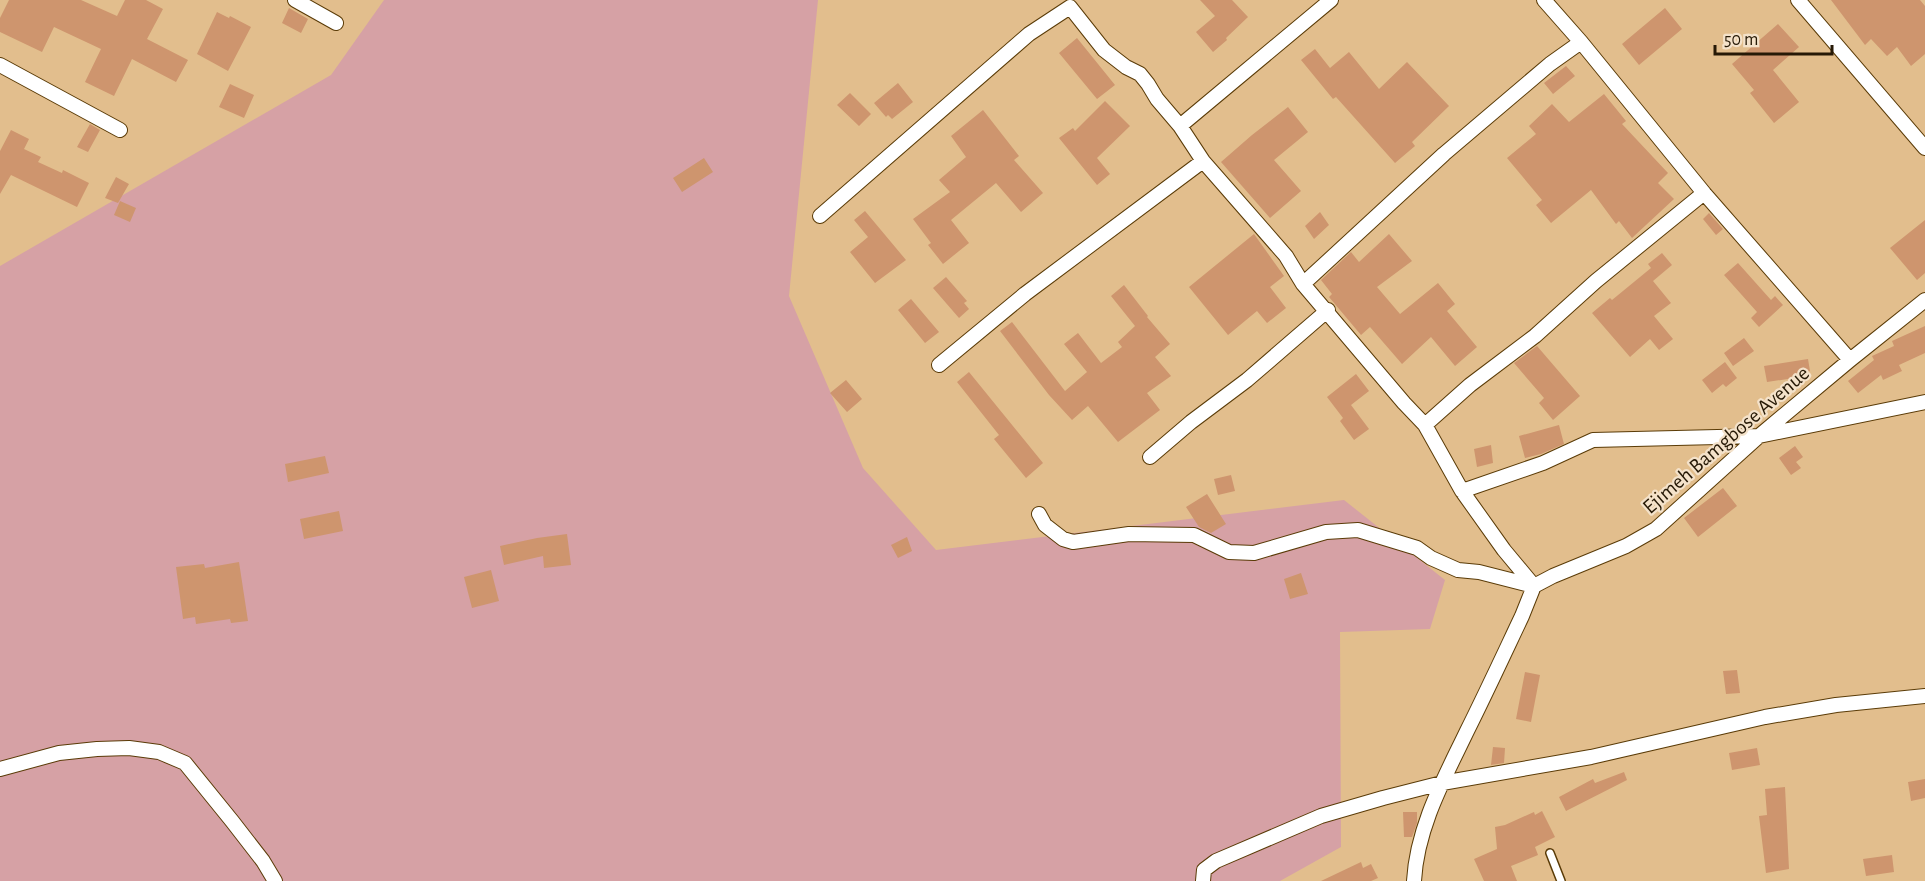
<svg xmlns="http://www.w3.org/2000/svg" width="1925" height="881" viewBox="0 0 1925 881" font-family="'Alegreya Sans',sans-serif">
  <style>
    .green { fill: #d6a1a5 }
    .building { fill: #ce956e }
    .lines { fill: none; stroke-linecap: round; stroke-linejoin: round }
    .lane-casing { stroke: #5a3b07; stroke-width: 10 }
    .street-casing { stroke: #5a3b07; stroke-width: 16 }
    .lane { stroke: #fff; stroke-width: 7 }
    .street { stroke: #fff; stroke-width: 14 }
    .labels { text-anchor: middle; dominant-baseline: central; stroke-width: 4.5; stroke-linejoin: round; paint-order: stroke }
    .street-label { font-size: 21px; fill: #261906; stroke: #f4e2ca }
  </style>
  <rect width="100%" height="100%" fill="#e2be8d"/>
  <path class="green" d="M384 0H818L789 296 863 468 936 550 1344 500 1445 580 1430 629 1340 632 1341 847 1280 881H0V266L331 75Z"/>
  <path class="building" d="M9 0H81L117 16 125 0H146L163 9 147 39 188 60 176 82 132 59 114 96 85 82 101 49 54 27 42 52 0 32V18Z
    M1200 0H1232L1248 17 1226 38 1227 40 1213 52 1196 32 1215 16Z
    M1831 0H1920L1925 6V54L1911 66 1897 47 1887 56 1871 39 1865 45Z
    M289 8 308 19 301 33 282 23Z
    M1665 8 1682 29 1639 65 1622 44Z
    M217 12 229 18 230 16 251 27 228 71 197 54Z
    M1778 24 1799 47 1773 70 1799 102 1774 123 1750 93 1754 90 1732 64Z
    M1077 38 1115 85 1097 99 1059 53Z
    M1315 49 1330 68 1349 52 1379 89 1407 62 1449 106 1412 142 1415 146 1395 163 1336 97 1333 99 1301 60Z
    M1566 66 1575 76 1553 94 1544 83Z
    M898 83 913 102 892 119 888 115 886 117 874 103Z
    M230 84 254 95 244 118 219 107Z
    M850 93 871 114 859 126 837 105Z
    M1604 94 1626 121 1622 124 1668 173 1658 183 1674 199 1632 238 1619 221 1616 224 1591 190 1551 223 1536 205 1542 200 1507 158 1536 134 1529 126 1552 104 1569 122Z
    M1105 101 1130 126 1097 158 1110 174 1097 185 1059 138 1073 128 1075 131Z
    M1288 107 1308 132 1274 160 1301 191 1270 218 1221 162 1252 135Z
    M983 110 1019 156 1014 160 1043 193 1021 212 996 183 951 220 969 243 943 264 928 245 931 243 913 219 950 192 939 180 966 157 951 136Z
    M90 124 100 130 88 152 77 147Z
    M11 130 29 139 24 149 41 157 38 162 62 173 63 170 89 183 77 207 11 175 0 194V151Z
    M704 158 713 172 682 192 673 178Z
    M116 177 129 184 118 203 105 198Z
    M120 201 136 208 130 222 114 215Z
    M865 211 906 260 875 283 850 252 868 237 854 220Z
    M1320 212 1329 225 1314 239 1305 226Z
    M1709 213 1723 229 1716 235 1703 219Z
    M1925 220V273L1917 280 1890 248Z
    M1254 234 1284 276 1270 287 1286 308 1267 323 1257 311 1228 335 1189 287Z
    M1389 234 1412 261 1377 287 1400 314 1438 283 1455 304 1447 311 1477 347 1455 366 1431 337 1402 364 1370 327 1361 335 1329 297 1332 294 1321 280 1351 252 1359 262Z
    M1662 253 1672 265 1653 281 1671 303 1654 316 1673 339 1659 350 1650 339 1630 357 1592 313 1610 298 1612 300 1651 268 1648 264Z
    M1738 263 1771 300 1775 296 1783 305 1759 327 1751 318 1757 312 1724 275Z
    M946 277 967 301 964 303 969 309 959 318 933 288Z
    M1124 285 1148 316 1147 317 1170 344 1155 357 1171 376 1147 393 1160 410 1118 442 1088 406 1072 420 1049 395 1000 331 1012 322 1065 391 1087 372 1064 344 1078 333 1101 363 1122 347 1118 342 1135 326 1111 296Z
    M911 299 939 332 925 343 898 310Z
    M1925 326V353L1899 365 1902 371 1883 380 1881 375 1858 393 1848 381 1874 360 1872 356 1894 346 1892 341Z
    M1744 338 1754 351 1733 366 1724 353Z
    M1537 346 1580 396 1553 420 1539 403 1544 398 1514 363Z
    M1808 359 1810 371 1801 373V377L1767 382 1764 366Z
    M1725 362 1737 378 1726 387 1723 384 1712 393 1702 380Z
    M969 372 1043 463 1026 478 994 439 999 435 957 382Z
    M1356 374 1369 391 1351 405 1369 429 1354 440 1340 421 1343 418 1327 397Z
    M846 380 862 399 847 412 830 393Z
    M1559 425 1564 444 1541 454 1525 458 1519 436Z
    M1491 445 1493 463 1477 467 1474 449Z
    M1795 446 1803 457 1796 462 1801 468 1791 475 1779 458Z
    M325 456 329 473 288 482 285 464Z
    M1231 475 1235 491 1218 495 1214 479Z
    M1723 488 1737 506 1698 537 1684 518Z
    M1207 494 1226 524 1211 533 1199 527 1186 507Z
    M339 511 343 531 304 539 300 519Z
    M567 534 571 565 544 568 543 556 504 565 500 546 537 538Z
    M907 537 912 551 898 558 891 545Z
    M239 562 248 621 231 623 230 619 196 624 195 617 183 619 176 567 204 564 205 568Z
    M491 570 499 601 472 608 464 577Z
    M1301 573 1308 594 1290 599 1284 579Z
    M1737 670 1740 693 1726 694 1723 671Z
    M1525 672 1540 675 1531 722 1516 719Z
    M1493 747 1505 748 1504 763 1491 765Z
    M1757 748 1760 765 1732 770 1729 753Z
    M1624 772 1627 780 1566 811 1559 797 1593 779 1595 783Z
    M1925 779V798L1911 801 1908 782Z
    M1785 787 1789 869 1766 873 1759 816 1767 815 1765 789Z
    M1542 811 1555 837 1535 847 1538 855 1511 866 1517 881H1484L1474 859 1497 849 1495 827 1505 825 1534 812 1535 815Z
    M1403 812H1417V823L1412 837H1404Z
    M1892 855 1894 872 1866 876 1863 859Z
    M1361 862 1363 868 1371 864 1378 878 1371 881H1321Z"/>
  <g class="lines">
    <defs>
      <path id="lane" d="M1550 853 1561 881"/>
      <path id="street" d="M295 0 336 23
        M1798 0 1925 148
        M0 65 120 130
        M1180 126 1331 0
        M1704 193 1850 360
        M820 216 1029 34 1070 7 1104 50 1126 67 1140 74 1148 84 1157 99 1180 126 1203 161 1286 256 1303 284 1404 403 1425 425 1462 491 1504 550 1534 586
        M1303 284 1444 154 1550 64 1581 42
        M939 365 1025 294 1203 161
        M1425 425 1470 385 1535 336 1596 281 1704 193 1581 42 1544 0
        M1150 457 1191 422 1247 380 1328 310
        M1462 491 1543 463 1593 440 1759 436 1925 402
        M1039 514 1045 525 1063 539 1073 542 1129 534 1194 535 1229 552 1254 553 1326 532 1358 530 1417 548 1431 558 1458 570 1479 572 1534 586
        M0 769 59 753 97 749 129 748 159 752 185 763 232 821 263 861 275 881
        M1203 881 1204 870 1216 861 1321 816 1383 798 1442 783 1591 757 1765 717 1836 705 1925 696
        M1414 881C1417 827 1444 779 1467 731 1486 693 1504 654 1522 616L1534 586 1553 576 1626 546 1656 529 1759 436 1850 360 1925 300"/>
    </defs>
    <use href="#lane" class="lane-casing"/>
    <use href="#street" class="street-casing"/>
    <use href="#lane" class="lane"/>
    <use href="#street" class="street"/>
  </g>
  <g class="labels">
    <g class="street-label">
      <text transform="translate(1726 440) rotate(-41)">Ejimeh Bamgbose Avenue</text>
    </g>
  </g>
  <path d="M1715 45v9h117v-9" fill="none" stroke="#261906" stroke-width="3"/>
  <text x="1724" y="45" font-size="18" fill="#261906" stroke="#f4e2ca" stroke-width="4.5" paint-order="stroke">50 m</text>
</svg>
